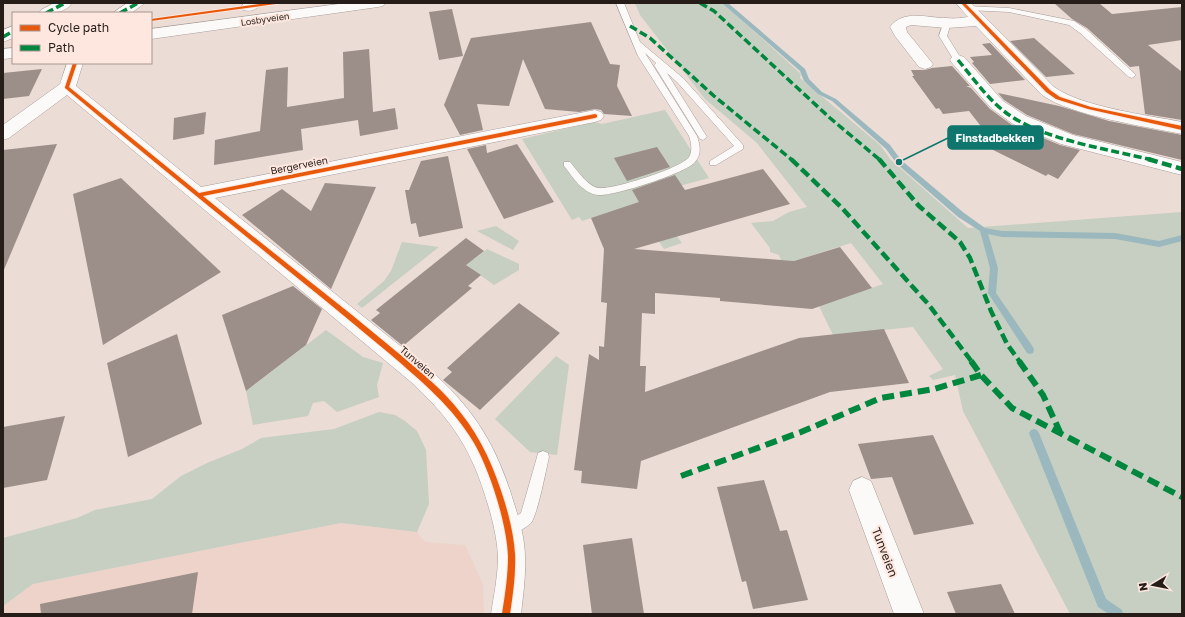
<svg xmlns="http://www.w3.org/2000/svg" width="1185" height="617" viewBox="0 0 1185 617" font-family="'Golos Text',sans-serif">
  <style>
    .built { fill: #edd3c9 }
    .green { fill: #c6cfc1 }
    .lines { fill: none; stroke-linecap: round; stroke-linejoin: round }
    .stream { fill: #9ab8bd; fill-rule: evenodd }
    .building { fill: #9c8e89 }
    .service-casing { stroke: #a89d99; stroke-width: 1 }
    .minor-casing { stroke: #a89d99; stroke-width: 1 }
    .secondary-casing { stroke: #a89d99; stroke-width: 1 }
    .service { fill: #fcfaf9; fill-rule: evenodd }
    .minor { fill: #fcfaf9; fill-rule: evenodd }
    .secondary { fill: #fcfaf9; fill-rule: evenodd }
    .quiet-far2 { stroke: #00873e; stroke-width: 3.5; stroke-dasharray: 8 3.5; stroke-linecap: butt }
    .quiet-far1 { stroke: #00873e; stroke-width: 4.5; stroke-dasharray: 10 4.5; stroke-linecap: butt }
    .quiet { stroke: #00873e; stroke-width: 6; stroke-dasharray: 12 6; stroke-linecap: butt }
    .cycleway-casing { stroke: #fde7de; stroke-width: 2 }
    .cycleway { fill: #e8590c; fill-rule: evenodd }
    .labels { text-anchor: middle; dominant-baseline: central; stroke-width: 4; stroke-linejoin: round; paint-order: stroke }
    .far-street-label { font-size: 9px; fill: #261d19; stroke: #fde7de }
    .street-label { font-size: 10px; fill: #261d19; stroke: #fde7de }
    .near-street-label { font-size: 12px; fill: #261d19; stroke: #fde7de }
    .leader { fill: none; stroke: #0f766e; stroke-width: 1.5 }
    .callout-dot { fill: #0f766e; stroke: #fde7de; stroke-width: 1.5 }
    .callout { fill: #0f766e; stroke: #0f766e; stroke-width: 1.5 }
    .callout-label { font-size: 11px; text-anchor: middle; font-weight: bold; fill: #fff }
  </style>
  <rect width="100%" height="100%" fill="#ebdcd6"/>
  <path class="built" d="M341 523 417 532 425 542 465 545 483 584 484 614H3V606L33 584Z"/>
  <path class="green" d="M635 3H723L801 74 800 78 880 145 891 160 968 228 1182 212V614H1070L963 411 955 375 933 380 929 376 943 369 913 327 833 335 819 306 883 284 851 243 794 261 781 260 779 255 770 252V248L751 223 773 221 789 212 807 207 757 143 705 99 640 15Z
    M665 110 709 178 646 195 682 243 664 249 635 204 582 221 579 217 572 220 522 139 594 122 602 124Z
    M496 226 519 241 513 250 477 231Z
    M402 242 439 247 362 308 357 304 384 281 391 271Z
    M456 247 474 259 487 249 519 264V270L494 285 448 252Z
    M326 330 363 357 383 363 377 385 379 397 337 412 324 401 313 403 308 416 253 425 246 391Z
    M556 356 569 365 557 455 530 452 495 419Z
    M379 412 395 415 405 421 417 431 426 450 429 504 417 532 341 523 33 584 3 606V538L77 518 95 510 152 499 181 476 207 463 242 449 261 438 334 429Z"/>
  <g class="lines">
    <path class="stream" d="M722 3H728L805 69 809 79 822 92 836 99 890 145 901 160 964 213 985 228 1002 231 1115 233 1159 241 1182 235V241L1159 247 1115 239 1002 237 988 234 998 268 996 293 1033 347 1034 350 1033 353 1030 354 1027 353 988 293 990 268 980 231 958 217 897 164 886 149 832 101 818 94 804 81 800 71Z
      M1034 429 1037 430 1039 433 1106 599 1122 610 1123 614H1109L1098 607 1029 433 1031 430Z"/>
  </g>
  <path class="building" d="M1054 3H1099L1112 14 1182 7V40L1148 45 1182 72V120L1145 114 1139 66 1130 67 1087 28 1072 19Z
    M452 9 463 56 439 60 429 12Z
    M591 22 610 64 620 65 617 86 632 116 604 114 601 110 595 109 579 112 545 109 523 59 509 106 477 104 483 130 460 135 444 105 471 38Z
    M1034 38 1075 74 1046 77 1010 41Z
    M990 43 1025 80 990 84 972 63 974 62 970 57 992 55 982 44Z
    M369 49 373 112 395 108 398 129 360 136 358 120 301 129 303 150 214 165 215 140 260 131 266 70 288 67 287 107 344 98 343 52Z
    M952 66 970 86H966L971 88 990 109 1012 125 1060 145 1080 150 1058 179 1048 174 1046 176 989 148 990 146 981 142 987 134 969 111 943 114 939 108 936 109 912 76H914L911 70H925L932 68Z
    M42 69 29 96 3 99V73Z
    M998 93 1059 106 1109 121 1182 135V160L1073 134 1027 115 1004 100Z
    M206 112 204 134 173 140 174 118Z
    M57 144 3 272V150Z
    M517 144 554 202 504 219 467 149 486 145 487 153Z
    M657 147 670 167 627 181 614 158Z
    M448 156 463 228 419 237 416 223 411 224 405 190H409L421 161Z
    M763 169 790 204 634 249 794 261 840 247 872 288 812 309 720 301V298L655 293V314L642 313 640 366H646L645 392 799 338 884 329 909 383 830 392 641 461 637 489 581 483 582 471 574 470 589 354 599 360V346L604 347 607 303 601 302 604 249 591 218 639 202 632 190 675 175 685 190Z
    M121 178 221 272 103 345 73 194Z
    M325 183 376 187 331 289 242 215 282 189 311 211Z
    M466 238 484 251 466 265 481 275 468 286 472 288 403 346 371 320 380 313 376 310Z
    M293 286 322 309 306 345 246 391 222 315Z
    M519 303 560 333 480 410 443 380 452 372 447 368Z
    M177 334 202 424 128 457 107 363Z
    M65 416 47 480 3 488V427Z
    M933 435 974 524 914 535 892 477 871 479 858 444Z
    M764 480 780 531 787 530 808 600 753 609 746 581 742 582 717 487Z
    M632 538 644 614H592L583 545Z
    M198 572 192 614H41L40 604Z
    M1001 584 1015 614H956L947 592Z"/>
  <g class="lines">
    <defs>
      <path id="service" d="M616 3H624L640 42 683 78 743 145V149L716 165H710V161L734 146 677 82 667 73 707 137 703 140 700 139 654 65 656 63 645 53 697 136C700 145 702 154 695 162 687 173 611 197 598 195 582 193 573 177 564 166V162H570C577 170 588 187 599 188 612 190 682 168 689 157 693 151 691 142 689 136L638 56Z
        M965 6 1009 8 1074 21 1086 29 1136 75 1132 78 1129 77 1080 33 1069 25 1009 12 968 10H965Z
        M944 21 951 23 947 36 962 60 961 62H955L939 36Z
        M543 451 548 453 549 457C546 470 538 513 531 523 526 528 514 534 507 537L502 535 500 530 502 525 521 513 537 457 538 453Z"/>
      <path id="minor" d="M54 3H72C65 14 50 13 39 13L41 10Z
        M127 3H145L131 13H113Z
        M244 3H261C257 10 250 12 243 10L241 7Z
        M956 3H971L1054 87C1082 107 1147 115 1182 122V134C1144 126 1072 116 1042 95L976 26 947 28 911 25 906 27 907 32 933 64 931 67 925 69 919 67 895 36 890 27C903 9 928 18 946 18 954 19 961 18 968 17Z
        M13 26V38L3 42V30Z
        M958 55 964 57 1003 101 1026 116 1073 135 1182 162V175L1061 144 1013 124 991 108 952 63 950 60 952 57Z
        M67 63H83L76 86 201 187 595 110 601 112 604 116 601 120 595 122 215 198 428 368C473 408 495 442 513 500 519 519 525 538 525 557 526 576 523 595 521 614H491C494 595 498 575 498 556 497 539 493 521 488 505 472 450 453 421 411 382L67 95 9 138 3 140V125L60 84Z
        M862 477 871 481 924 614H894L849 490 853 481Z"/>
      <path id="secondary" d="M346 3H385L383 6 378 7 151 39V29Z
        M13 48V58L3 59V49Z"/>
    </defs>
    <use href="#service" class="service-casing"/>
    <use href="#minor" class="minor-casing"/>
    <use href="#secondary" class="secondary-casing"/>
    <use href="#service" class="service"/>
    <use href="#minor" class="minor"/>
    <use href="#secondary" class="secondary"/>
    <path class="quiet-far2" d="M700 3 714 11 830 118 880 160
      M46 13 65 3
      M120 13 138 3
      M630 26 650 38 714 96 792 160
      M3 37 13 31
      M958 60C973 78 987 98 1005 112 1042 140 1108 149 1152 160"/>
    <path class="quiet-far1" d="M791 159 842 208 929 305 972 362
      M879 159 919 206 960 242 970 258 991 311 1007 344 1020 362
      M1148 159 1182 169"/>
    <path class="quiet" d="M971 361 981 375 1012 408 1182 497
      M1019 361 1043 395 1060 432
      M681 476 801 432 881 398 934 389 981 375"/>
    <defs>
      <path id="cycleway" d="M267 3H278L276 4 151 21V19Z
        M961 3H965L1050 90 1060 97 1091 107 1182 126V130L1088 109 1056 99 1046 92Z
        M73 63H77L69 87 199 193 595 114 597 115V117L595 118 203 196C252 236 302 275 352 315 369 329 386 343 403 357 423 374 444 391 460 412 482 439 495 470 505 503 510 520 514 537 515 554 516 574 513 594 510 614H502C505 595 508 576 508 556 507 525 490 470 474 443 453 407 421 381 390 354 360 329 331 305 300 280 222 217 143 153 65 88V87Z"/>
    </defs>
    <use href="#cycleway" class="cycleway-casing"/>
    <use href="#cycleway" class="cycleway"/>
  </g>
  <g class="labels">
    <g class="far-street-label">
      <text transform="translate(265 19) rotate(-8)">Losbyveien</text>
    </g>
    <g class="street-label">
      <text transform="translate(299 165) rotate(-11)">Bergerveien</text>
      <text transform="translate(418 362) rotate(41)">Tunveien</text>
    </g>
    <g class="near-street-label">
      <text transform="translate(885 552) rotate(69)">Tunveien</text>
    </g>
  </g>
  <path class="leader" d="M899 162L948 138"/>
  <circle class="callout-dot" cx="899" cy="162" r="4"/>
  <rect class="callout" x="948" y="126" width="95" height="23" rx="4"/>
  <g class="callout-label">
    <text x="995" y="142">Finstadbekken</text>
  </g>
  <rect width="1185" height="617" fill="none" stroke="#261d19" stroke-width="8"/>
  <rect x="12" y="12" width="140" height="52" fill="#fde7de" stroke="#a7968f"/>
  <rect x="20" y="25" width="20" height="6" fill="#e8590c" stroke="#a7968f"/>
  <text x="48" y="32" font-size="12" fill="#261d19">Cycle path</text>
  <rect x="20" y="45" width="20" height="6" fill="#00873e" stroke="#a7968f"/>
  <text x="48" y="52" font-size="12" fill="#261d19">Path</text>
  <g transform="translate(1153 585) rotate(260)" stroke="#fde7de" stroke-width="3" paint-order="stroke">
  <path d="M0-3L7 15L0 10L-7 15Z" fill="#261d19"/>
  <text y="-6" font-size="11" font-weight="bold" text-anchor="middle" fill="#261d19">N</text>
  </g>
</svg>
